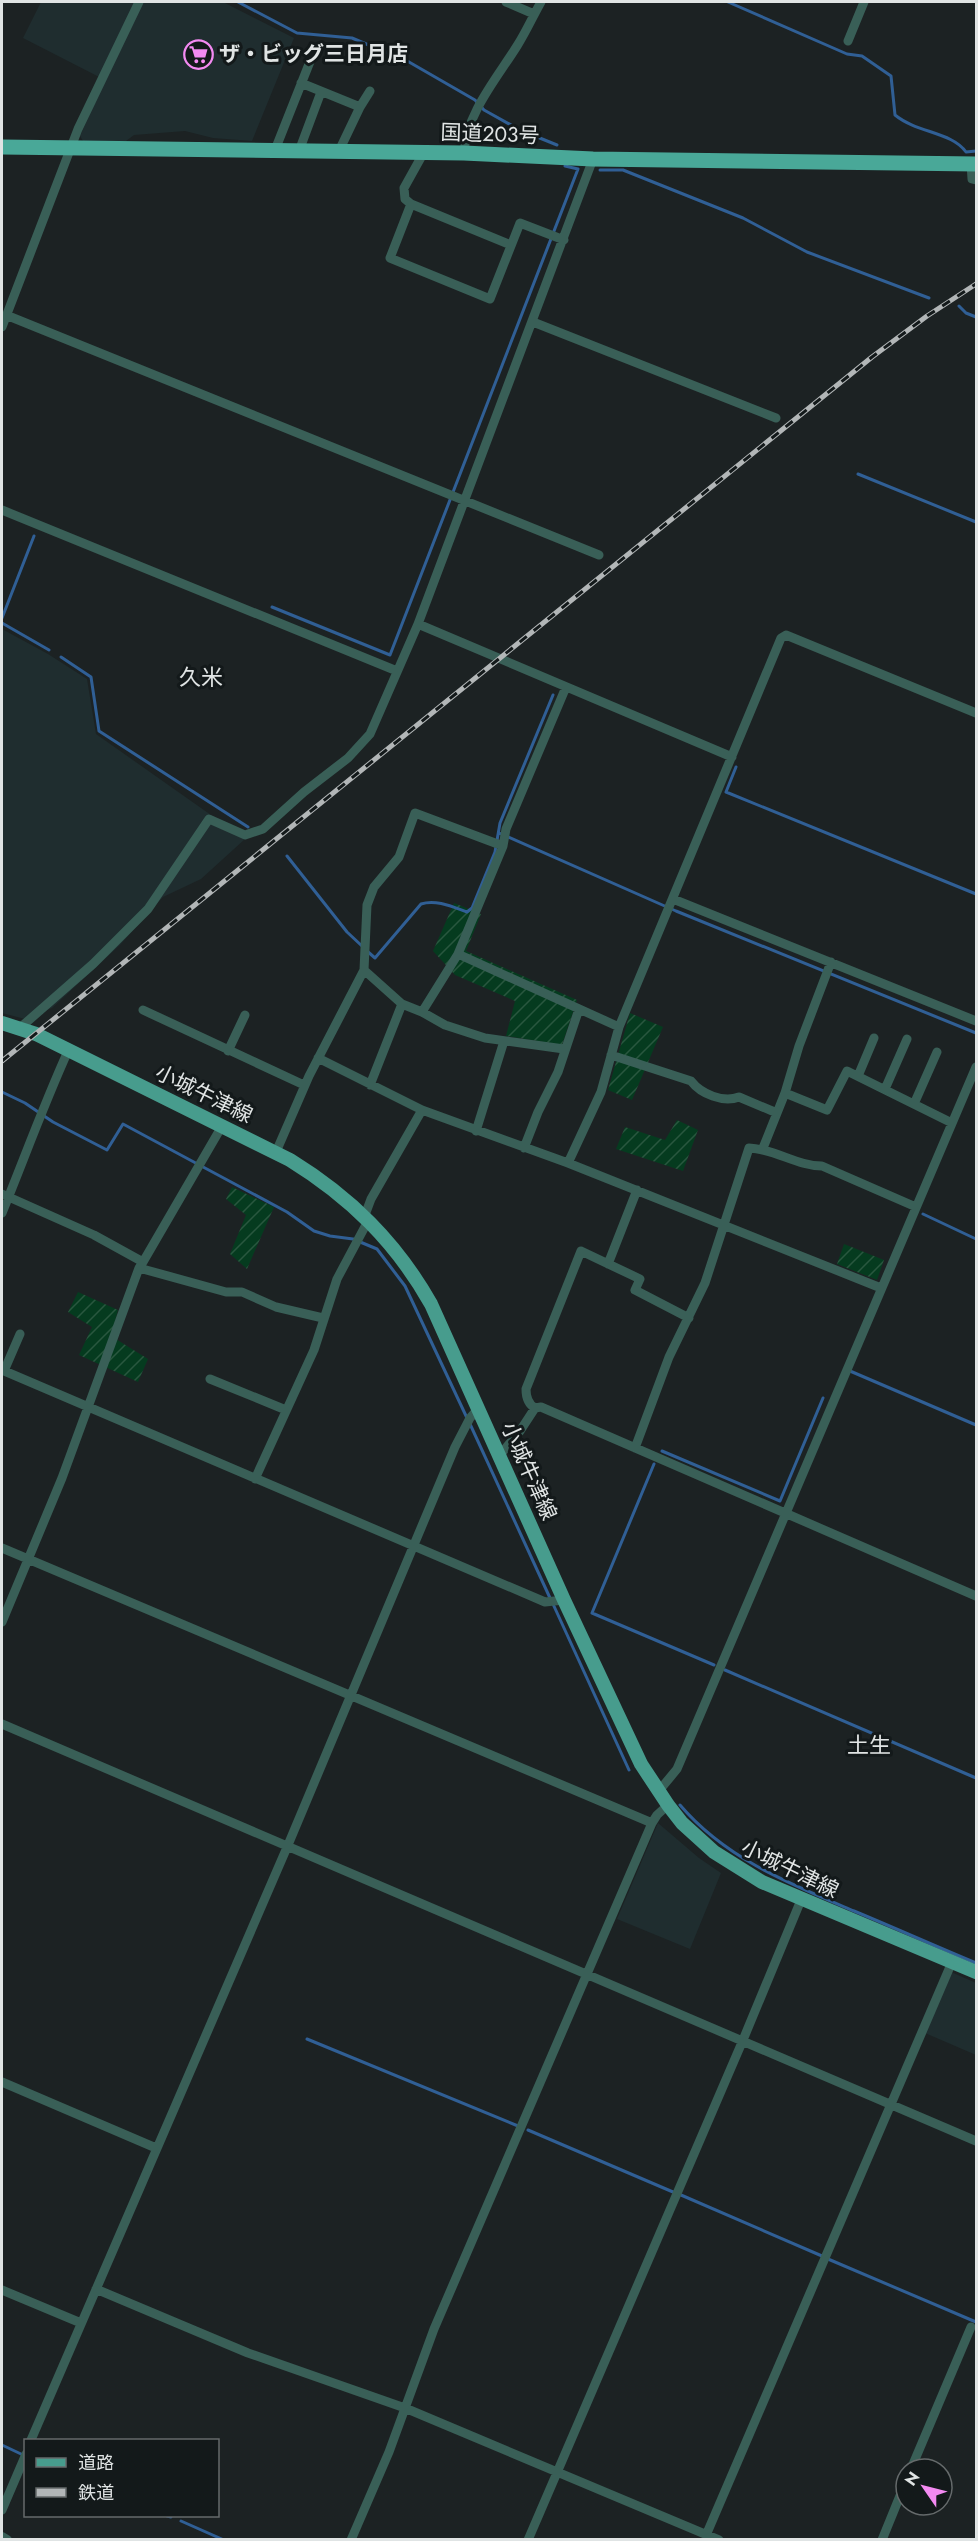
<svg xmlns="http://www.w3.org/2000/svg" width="978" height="2541" viewBox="0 0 978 2541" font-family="Jost,'Noto Sans JP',sans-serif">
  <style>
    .built { fill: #1f2d2f }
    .garden { fill: url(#garden-furrows) }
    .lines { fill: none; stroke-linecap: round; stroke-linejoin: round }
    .stream { stroke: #305f95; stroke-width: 3 }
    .minor { stroke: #395f57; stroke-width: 9 }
    .tertiary { stroke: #395f57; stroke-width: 10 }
    .primary { stroke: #479c8d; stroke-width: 14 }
    .trunk { stroke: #49a898; stroke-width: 15 }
    .rail-casing { stroke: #b2b6b7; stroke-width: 5 }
    .rail { stroke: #13191a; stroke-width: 3; stroke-dasharray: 9; stroke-linecap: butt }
    .labels { text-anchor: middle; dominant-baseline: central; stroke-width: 6; stroke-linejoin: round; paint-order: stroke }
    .poi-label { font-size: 21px; font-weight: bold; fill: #e0e4e4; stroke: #13191a; text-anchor: start }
    .street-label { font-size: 21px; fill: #e0e4e4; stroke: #13191a }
    .neighbourhood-label { font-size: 22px; fill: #e0e4e4; stroke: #13191a }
  </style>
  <defs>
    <pattern id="garden-furrows" width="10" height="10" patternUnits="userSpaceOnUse" patternTransform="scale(1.5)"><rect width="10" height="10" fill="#053b1f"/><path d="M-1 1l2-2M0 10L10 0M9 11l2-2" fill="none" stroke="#29573f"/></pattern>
  </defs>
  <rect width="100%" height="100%" fill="#1c2223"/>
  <path class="built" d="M41 2H223L294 38 252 141 213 138 185 131 134 135 126 141H83L80 136 105 80 23 38Z
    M2 629 48 654 87 679 96 734 245 839 201 879 163 897 120 945 52 1008 25 1019 2 1013Z
    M658 1823 699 1858 721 1873 690 1949 617 1919Z
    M951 1972 976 1983V2055L925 2033Z"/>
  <path class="garden" d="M454 903 481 914 466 951 577 1000 562 1045 506 1036 515 1001 455 975 433 951Z
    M630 1013 663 1027 632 1100 608 1090Z
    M677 1120 698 1130 683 1171 616 1149 625 1127 665 1140Z
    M232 1187 274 1207 247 1269 230 1254 246 1215 226 1199Z
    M844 1244 884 1260 877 1280 837 1264Z
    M78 1292 118 1310 111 1336 148 1359 138 1382 79 1355 92 1327 68 1312Z"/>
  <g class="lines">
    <path class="stream" d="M238 2 297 33 352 38 409 62 475 100 484 110 520 130 557 145
      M728 2 847 54 862 56 891 76 895 115C917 133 952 132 966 152L976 151
      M600 170H623L743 218 807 252 929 298
      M959 306 966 313 976 317
      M858 474 976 522
      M272 607 390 655 578 169 565 166
      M2 618 34 536
      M2 623 49 650
      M61 657 91 677 99 731 248 827
      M736 767 726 792 976 894
      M499 833 676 911 976 1033
      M287 856 347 932 362 946
      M367 951 375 958 421 904C436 899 453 907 467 912L472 908 495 852 500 823 553 695
      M2 1092 25 1103 53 1122 107 1150 123 1124 287 1212 314 1231 330 1236 353 1239 377 1249 405 1286 467 1418
      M923 1214 976 1239
      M850 1371 976 1425
      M470 1424 550 1598
      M662 1451 780 1501 823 1398
      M654 1464 592 1613 714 1665
      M553 1604 629 1770
      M725 1670 976 1778
      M680 1805C726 1859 790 1884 854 1911 895 1928 935 1946 976 1963
      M307 2039 518 2126
      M528 2130 673 2192
      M681 2195 822 2256
      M828 2259 976 2322
      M2 2445 21 2454
      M167 2516 171 2517
      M181 2521 224 2540"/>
    <path class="minor" d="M506 2 534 14
      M848 41 864 2
      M301 83 360 107
      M275 150 313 54
      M299 151 321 92
      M339 151 360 107 370 91
      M424 152 404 188 405 199 411 204 511 245
      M464 153C466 114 497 78 517 46 526 32 533 16 541 2
      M971 163 972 179 976 180
      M411 204 390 258 490 299 520 223 564 240
      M6 315 599 555
      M533 322 776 418
      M2 327 78 129 139 2
      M2 510 397 671
      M418 624 732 757
      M566 687 506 829 503 846 458 954 619 1027
      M673 899 976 1021
      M364 970 402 1004 422 1012 445 1025 485 1038 564 1049
      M143 1010 304 1085
      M422 1012 458 954
      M21 1027 93 964 148 909 209 819 245 835 263 829 304 792 348 758 370 734 418 624 593 159
      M228 1051 245 1015
      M611 1055 691 1081C701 1094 723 1103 739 1097L777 1113
      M318 1058 422 1110
      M858 1076 874 1038
      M370 1085 402 1004
      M885 1089 907 1039
      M785 1093 799 1046 831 962
      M914 1104 937 1052
      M476 1131 504 1041
      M524 1148 538 1112 558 1072 579 1009
      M763 1148 785 1093 827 1110 847 1071 952 1123
      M276 1152 309 1076 364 970 367 905 374 887 399 857 415 813 503 846
      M568 1163 601 1092 619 1027 781 638 786 635 976 713
      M2 1194 94 1235 143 1262 139 1268 226 1292H242L276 1307 323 1318
      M2 1213C24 1159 44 1104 68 1051
      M365 1215 371 1199 422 1110 568 1163 881 1288
      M143 1262 222 1126
      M608 1264 637 1190
      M2 1370 545 1602 564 1600
      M4 1371 20 1334
      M210 1379 286 1410
      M535 1408C528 1404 526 1397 526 1389L581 1251 640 1279 635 1290 689 1318
      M635 1448 669 1357 705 1283 749 1148C775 1149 797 1166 822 1166L916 1207
      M499 1456 520 1431 535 1408 541 1407 976 1596
      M255 1479 314 1350 337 1279 369 1219
      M2 1548 652 1823
      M2 1622 62 1478 139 1268
      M2 1724 976 2141
      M658 1792 677 1769 976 1067
      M2 2082 156 2148
      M96 2289 248 2353 405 2408 719 2540
      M2 2290 81 2323
      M31 2440 288 1845 455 1447 470 1418 478 1409
      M911 2469 971 2327
      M2 2510 26 2454
      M351 2540 389 2452 434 2329 652 1823 657 1815 668 1805
      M528 2540 743 2040 801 1900
      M704 2540 952 1962
      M882 2540 906 2481"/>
    <path class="tertiary" d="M2 2537 7 2540"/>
    <path class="primary" d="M2 1023 36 1034 290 1160C350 1197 396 1242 431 1304L564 1600 641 1764 668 1805 682 1823 714 1852 762 1882 976 1972"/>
    <path class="trunk" d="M2 147 464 153 593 159 976 164"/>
    <defs>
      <path id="rail" d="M2 1061 872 357 927 316 976 284"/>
    </defs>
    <use href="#rail" class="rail-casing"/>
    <use href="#rail" class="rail"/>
  </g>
  <defs>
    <symbol id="supermarket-ring" viewBox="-11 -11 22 22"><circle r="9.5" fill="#13191a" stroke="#f38af1" stroke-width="1.5"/><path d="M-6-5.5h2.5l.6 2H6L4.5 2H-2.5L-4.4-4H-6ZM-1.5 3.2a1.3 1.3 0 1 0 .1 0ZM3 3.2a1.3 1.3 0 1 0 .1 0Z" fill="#f38af1"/></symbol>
  </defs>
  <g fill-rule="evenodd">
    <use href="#supermarket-ring" x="182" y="38" width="33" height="33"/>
  </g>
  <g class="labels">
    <g class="poi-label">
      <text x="219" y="54">ザ・ビッグ三日月店</text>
    </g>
    <g class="street-label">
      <text transform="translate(490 134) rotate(2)">国道203号</text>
      <text transform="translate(204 1094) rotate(26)">小城牛津線</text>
      <text transform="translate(529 1471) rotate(66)">小城牛津線</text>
      <text transform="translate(790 1869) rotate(26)">小城牛津線</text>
    </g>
    <g class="neighbourhood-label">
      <text x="201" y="677">久米</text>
      <text x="869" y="1745">土生</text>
    </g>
  </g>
  <rect width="978" height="2541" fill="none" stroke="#e0e4e4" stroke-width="6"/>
  <rect x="24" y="2439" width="195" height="78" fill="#13191a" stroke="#656a6b" stroke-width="1.5"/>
  <rect x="36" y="2458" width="30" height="9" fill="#479c8d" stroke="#656a6b" stroke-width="1.5"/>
  <text x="78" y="2469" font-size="18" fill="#e0e4e4">道路</text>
  <rect x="36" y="2488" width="30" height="9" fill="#b2b6b7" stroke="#656a6b" stroke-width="1.5"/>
  <text x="78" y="2499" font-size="18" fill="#e0e4e4">鉄道</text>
  <g transform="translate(924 2487) rotate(305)"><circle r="28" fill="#13191a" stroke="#656a6b" stroke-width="1.5"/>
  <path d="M0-4.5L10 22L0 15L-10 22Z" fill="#f38af1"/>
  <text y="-9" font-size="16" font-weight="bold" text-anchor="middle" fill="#e0e4e4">N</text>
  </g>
</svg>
